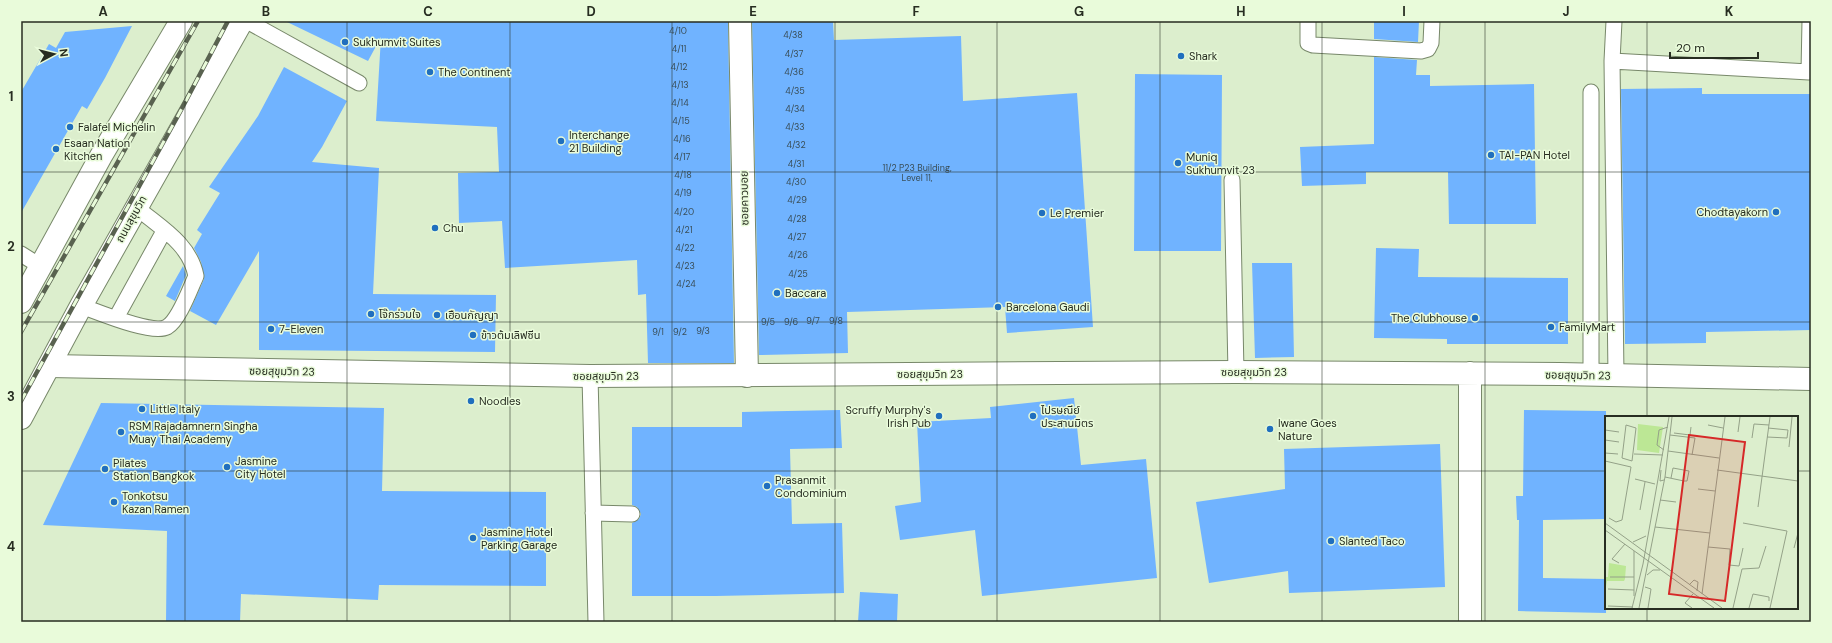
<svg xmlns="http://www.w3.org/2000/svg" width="1832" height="643" viewBox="0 0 1832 643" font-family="'DM Sans','Noto Sans Thai',sans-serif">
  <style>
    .building { fill: #70b3ff }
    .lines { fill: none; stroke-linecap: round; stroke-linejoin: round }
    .service-casing { stroke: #78886a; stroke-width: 17 }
    .pedestrian-casing { stroke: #78886a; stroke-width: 24 }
    .minor-casing { stroke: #78886a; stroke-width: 24 }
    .primary-casing { stroke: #78886a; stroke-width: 24 }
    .service { stroke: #fff; stroke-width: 15 }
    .pedestrian { stroke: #fff; stroke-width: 22 }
    .minor { stroke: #fff; stroke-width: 22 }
    .primary { stroke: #fff; stroke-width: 22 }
    .rail-casing { stroke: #596250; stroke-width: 4.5 }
    .rail { stroke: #e9fbda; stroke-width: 3; stroke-dasharray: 9; stroke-linecap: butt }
    .grid { fill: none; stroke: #272d21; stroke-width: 1; stroke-opacity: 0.55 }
    .poi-dot { fill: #206fbe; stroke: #e9fbda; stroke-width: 1.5 }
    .labels { text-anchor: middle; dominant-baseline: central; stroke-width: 3; stroke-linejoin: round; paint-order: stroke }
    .number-label { font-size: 9px; fill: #394e58 }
    .poi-label { font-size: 11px; fill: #272d21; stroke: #e9fbda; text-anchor: start }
    .street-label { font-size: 11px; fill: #272d21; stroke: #e9fbda }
    .inset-road { fill: none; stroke: #94a188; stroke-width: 1 }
    .view { fill: #d62828; fill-opacity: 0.15; stroke: #d62828; stroke-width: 2 }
    .inset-edge { fill: none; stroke: #272d21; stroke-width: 2 }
    .neatline { fill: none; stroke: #272d21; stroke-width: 1.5 }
    .grid-label { font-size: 13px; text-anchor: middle; font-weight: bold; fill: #272d21 }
  </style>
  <rect width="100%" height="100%" fill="#dceecd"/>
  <path class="building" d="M285 21H728L734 363H648L646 294 638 295 637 260 505 268 502 221 459 223 458 173 499 172 497 127 376 121 381 37 368 61Z
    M752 21H833L834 40 961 36 963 101 1077 93 1093 327 1007 333 1005 307 847 312 848 353 759 355Z
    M1374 21H1419L1418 42 1374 39Z
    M132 26 105 78 87 109 82 106 21 213V92L49 44 56 48 65 32Z
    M1374 57 1417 60 1416 75H1430V86L1534 84 1536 224H1449L1448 172H1366V184L1302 186 1300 147 1374 144Z
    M284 67 347 101 322 147 312 162 379 168 373 294 496 295 495 352 259 350V251L216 325 190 311 204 279 201 262 194 248 202 234 197 230 220 193 209 187 258 116Z
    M1135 74 1222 75 1221 251H1134Z
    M1702 88V94H1811V330L1706 332V343L1625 344 1621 89Z
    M1376 248 1419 249 1418 277 1568 278V344H1447V339L1374 338Z
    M1252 263H1292L1294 357 1255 358Z
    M183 266 186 275 175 301 166 296Z
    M1074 398 1081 465 1146 459 1157 578 982 596 975 530 900 540 895 506 921 502 917 422 991 418 990 407Z
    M101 403 384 408 382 491 546 492V586L379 585 378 600 241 594 240 622H166L167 531 43 525Z
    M840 410 842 448 790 449 792 524 842 523 844 593 716 596H632V523L639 519 641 514 637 507 632 505V427H742V412Z
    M1524 410 1606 411V519L1543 520V578L1606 579V613L1518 611 1519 520H1517L1516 496H1523Z
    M1440 444 1445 587 1289 593 1288 571 1209 583 1196 502 1285 489 1284 449Z
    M860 592 898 594 897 622H858Z"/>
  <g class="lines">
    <defs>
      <path id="service" d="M247 21 359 83
        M1308 21V43L1313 45 1421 51 1428 49 1431 43 1432 21
        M1614 21 1612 61 1616 375
        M1612 61 1809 72 1810 21
        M1232 180 1236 372
        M21 254 40 266
        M81 306C98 312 152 335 167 327 179 320 190 289 196 276 190 244 161 228 137 208
        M116 318 164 231
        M1591 375V92
        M590 376 596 622
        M593 513 632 514"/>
      <path id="pedestrian" d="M740 21 747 376"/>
      <path id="minor" d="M49 366 590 376 1236 372 1560 374 1811 379
        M1470 373V622"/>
      <path id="primary" d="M21 302 101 156 181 21
        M21 418 81 306 242 21"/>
    </defs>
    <use href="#service" class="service-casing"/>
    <use href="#pedestrian" class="pedestrian-casing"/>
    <use href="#minor" class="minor-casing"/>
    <use href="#primary" class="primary-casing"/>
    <use href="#service" class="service"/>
    <use href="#pedestrian" class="pedestrian"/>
    <use href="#minor" class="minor"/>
    <use href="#primary" class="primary"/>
    <defs>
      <path id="rail" d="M21 332 198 21
        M21 401 180 112 228 21"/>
    </defs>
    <use href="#rail" class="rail-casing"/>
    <use href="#rail" class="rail"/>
  </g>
  <path class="grid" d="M185 21V622M347 21V622M510 21V622M672 21V622M835 21V622M997 21V622M1160 21V622M1322 21V622M1485 21V622M1647 21V417M21 172H1811M21 322H1811M21 471H1606M1797 471H1811M1647 608V622"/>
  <g class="poi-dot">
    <circle cx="345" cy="42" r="4"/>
    <circle cx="1181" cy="56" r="4"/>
    <circle cx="430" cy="72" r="4"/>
    <circle cx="70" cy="127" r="4"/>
    <circle cx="561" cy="141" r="4"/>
    <circle cx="56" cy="149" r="4"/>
    <circle cx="1491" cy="155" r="4"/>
    <circle cx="1178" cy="163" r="4"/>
    <circle cx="1776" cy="212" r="4"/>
    <circle cx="1042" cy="213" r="4"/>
    <circle cx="435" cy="228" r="4"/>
    <circle cx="777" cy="293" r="4"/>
    <circle cx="998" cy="307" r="4"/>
    <circle cx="371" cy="314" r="4"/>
    <circle cx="437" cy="315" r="4"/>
    <circle cx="1475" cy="318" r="4"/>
    <circle cx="1551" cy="327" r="4"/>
    <circle cx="271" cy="329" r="4"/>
    <circle cx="473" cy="335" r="4"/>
    <circle cx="471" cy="401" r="4"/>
    <circle cx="142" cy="409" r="4"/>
    <circle cx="939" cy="416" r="4"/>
    <circle cx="1033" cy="416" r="4"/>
    <circle cx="1270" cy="429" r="4"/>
    <circle cx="121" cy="432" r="4"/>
    <circle cx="227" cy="467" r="4"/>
    <circle cx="105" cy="469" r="4"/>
    <circle cx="767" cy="486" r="4"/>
    <circle cx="114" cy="502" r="4"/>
    <circle cx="473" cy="538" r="4"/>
    <circle cx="1331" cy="541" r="4"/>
  </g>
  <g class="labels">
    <g class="number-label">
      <text x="678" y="31">4/10</text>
      <text x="793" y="35">4/38</text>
      <text x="679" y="49">4/11</text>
      <text x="794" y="54">4/37</text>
      <text x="679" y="67">4/12</text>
      <text x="794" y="72">4/36</text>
      <text x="680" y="85">4/13</text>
      <text x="795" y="91">4/35</text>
      <text x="680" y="103">4/14</text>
      <text x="795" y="109">4/34</text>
      <text x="681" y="121">4/15</text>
      <text x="795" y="127">4/33</text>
      <text x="682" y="139">4/16</text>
      <text x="796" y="145">4/32</text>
      <text x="682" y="157">4/17</text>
      <text x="796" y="164">4/31</text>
      <text x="917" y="168">11/2 P23 Building,<tspan x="917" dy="10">Level 11,</tspan></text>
      <text x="683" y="175">4/18</text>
      <text x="796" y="182">4/30</text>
      <text x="683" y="193">4/19</text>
      <text x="797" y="200">4/29</text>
      <text x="684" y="212">4/20</text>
      <text x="797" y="219">4/28</text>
      <text x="684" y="230">4/21</text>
      <text x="797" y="237">4/27</text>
      <text x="685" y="248">4/22</text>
      <text x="798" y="255">4/26</text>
      <text x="685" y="266">4/23</text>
      <text x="798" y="274">4/25</text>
      <text x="686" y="284">4/24</text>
      <text x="813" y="321">9/7</text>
      <text x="836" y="321">9/8</text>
      <text x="768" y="322">9/5</text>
      <text x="791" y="322">9/6</text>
      <text x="703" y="331">9/3</text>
      <text x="658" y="332">9/1</text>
      <text x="680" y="332">9/2</text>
    </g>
    <g class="poi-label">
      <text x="353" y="42">Sukhumvit Suites</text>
      <text x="1189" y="56">Shark</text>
      <text x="438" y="72">The Continent</text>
      <text x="78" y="127">Falafel Michelin</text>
      <text x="569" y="135">Interchange<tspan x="569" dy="13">21 Building</tspan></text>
      <text x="64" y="143">Esaan Nation<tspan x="64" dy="13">Kitchen</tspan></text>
      <text x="1499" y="155">TAI-PAN Hotel</text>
      <text x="1186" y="157">Muniq<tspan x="1186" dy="13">Sukhumvit 23</tspan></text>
      <text x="1768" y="212" text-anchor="end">Chodtayakorn</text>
      <text x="1050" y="213">Le Premier</text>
      <text x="443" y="228">Chu</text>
      <text x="785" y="293">Baccara</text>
      <text x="1006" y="307">Barcelona Gaudi</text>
      <text x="379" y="314">โจ๊กร่วมใจ</text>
      <text x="445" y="315">เฮือนกัญญา</text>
      <text x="1467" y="318" text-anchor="end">The Clubhouse</text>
      <text x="1559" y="327">FamilyMart</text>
      <text x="279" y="329">7-Eleven</text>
      <text x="481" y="335">ข้าวต้มเลิฟซีน</text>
      <text x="479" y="401">Noodles</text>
      <text x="150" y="409">Little Italy</text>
      <text x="931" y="410" text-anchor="end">Scruffy Murphy's<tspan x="931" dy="13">Irish Pub</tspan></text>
      <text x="1041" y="410">ไปรษณีย์<tspan x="1041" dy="13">ประสานมิตร</tspan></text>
      <text x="1278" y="423">Iwane Goes<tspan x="1278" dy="13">Nature</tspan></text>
      <text x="129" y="426">RSM Rajadamnern Singha<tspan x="129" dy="13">Muay Thai Academy</tspan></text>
      <text x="235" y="461">Jasmine<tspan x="235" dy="13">City Hotel</tspan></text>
      <text x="113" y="463">Pilates<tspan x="113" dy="13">Station Bangkok</tspan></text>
      <text x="775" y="480">Prasanmit<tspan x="775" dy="13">Condominium</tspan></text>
      <text x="122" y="496">Tonkotsu<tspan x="122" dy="13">Kazan Ramen</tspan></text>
      <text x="481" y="532">Jasmine Hotel<tspan x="481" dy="13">Parking Garage</tspan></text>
      <text x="1339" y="541">Slanted Taco</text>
    </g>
    <g class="street-label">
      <text transform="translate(744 198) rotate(-91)">ซอยคาวบอย</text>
      <text transform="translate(131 219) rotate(-61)">ถนนสุขุมวิท</text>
      <text transform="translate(282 371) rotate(1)">ซอยสุขุมวิท 23</text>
      <text x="1254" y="372">ซอยสุขุมวิท 23</text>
      <text x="930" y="374">ซอยสุขุมวิท 23</text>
      <text transform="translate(1578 375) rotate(1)">ซอยสุขุมวิท 23</text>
      <text x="606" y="376">ซอยสุขุมวิท 23</text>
    </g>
  </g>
  <g transform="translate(1605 416)">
    <rect width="193" height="193" fill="#dceecd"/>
    <path d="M33 8 58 11 54 37 32 34ZM4 147 21 150 20 163 19 165H2L0 176V161H3Z" fill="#bce795"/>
    <path class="inset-road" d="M21 9 31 12 27 45 17 42ZM103 9 118 12M0 14 14 16M133 16 135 1M69 17 85 19 86 11M65 19 90 22 87 39M162 21 182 22 183 14 163 12M147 22 149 8 164 9M0 24 14 26M184 31 187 1M59 34 52 29 54 14 63 11M63 35 114 42M0 37 13 38M29 38 58 39M0 45 26 51 17 104 11 106 4 102M56 54 55 65 59 64M112 54 193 65M60 61 79 65H82L84 55 68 52 66 62M30 63 50 68M93 73 110 75M55 84 71 86M153 91 165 1M35 94 40 66M0 107 117 192M138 107 182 115 165 192M50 111 105 117M0 114 109 192M28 126 41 120M103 131 125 133 124 149 134 150 138 132M189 132 193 117M29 135V180M14 147 7 143 20 128M42 159 48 154H55M5 161H29M84 169 89 164 93 166 92 175M40 171 46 173 43 192M3 173 29 174M97 178 120 1M3 190 28 191M27 192 38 148 64 1M34 192 60 61 67 1M87 192 80 187 88 178M128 192 137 153 154 152 161 130M144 192 148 178 164 181V185"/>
    <path class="view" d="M84 19 140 26 120 185 64 178Z"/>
    <rect width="193" height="193" class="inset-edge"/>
  </g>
  <rect width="1832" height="643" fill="none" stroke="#e9fbda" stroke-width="44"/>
  <g transform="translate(54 54) rotate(83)" stroke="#e9fbda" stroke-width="3" paint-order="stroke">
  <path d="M0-3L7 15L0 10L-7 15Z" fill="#272d21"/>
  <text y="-6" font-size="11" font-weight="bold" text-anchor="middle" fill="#272d21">N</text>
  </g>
  <path d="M1670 52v6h88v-6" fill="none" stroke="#272d21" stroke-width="2"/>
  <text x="1676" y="52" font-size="12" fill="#272d21" stroke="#e9fbda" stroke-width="3" paint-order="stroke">20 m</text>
  <rect x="22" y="22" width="1788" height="599" class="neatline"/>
  <g class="grid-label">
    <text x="103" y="16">A</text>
    <text x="266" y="16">B</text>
    <text x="428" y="16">C</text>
    <text x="591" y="16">D</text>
    <text x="753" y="16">E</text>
    <text x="916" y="16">F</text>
    <text x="1079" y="16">G</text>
    <text x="1241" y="16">H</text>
    <text x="1404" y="16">I</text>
    <text x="1566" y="16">J</text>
    <text x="1729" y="16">K</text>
    <text x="11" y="101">1</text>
    <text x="11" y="251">2</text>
    <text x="11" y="401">3</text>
    <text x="11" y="551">4</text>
  </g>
</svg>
